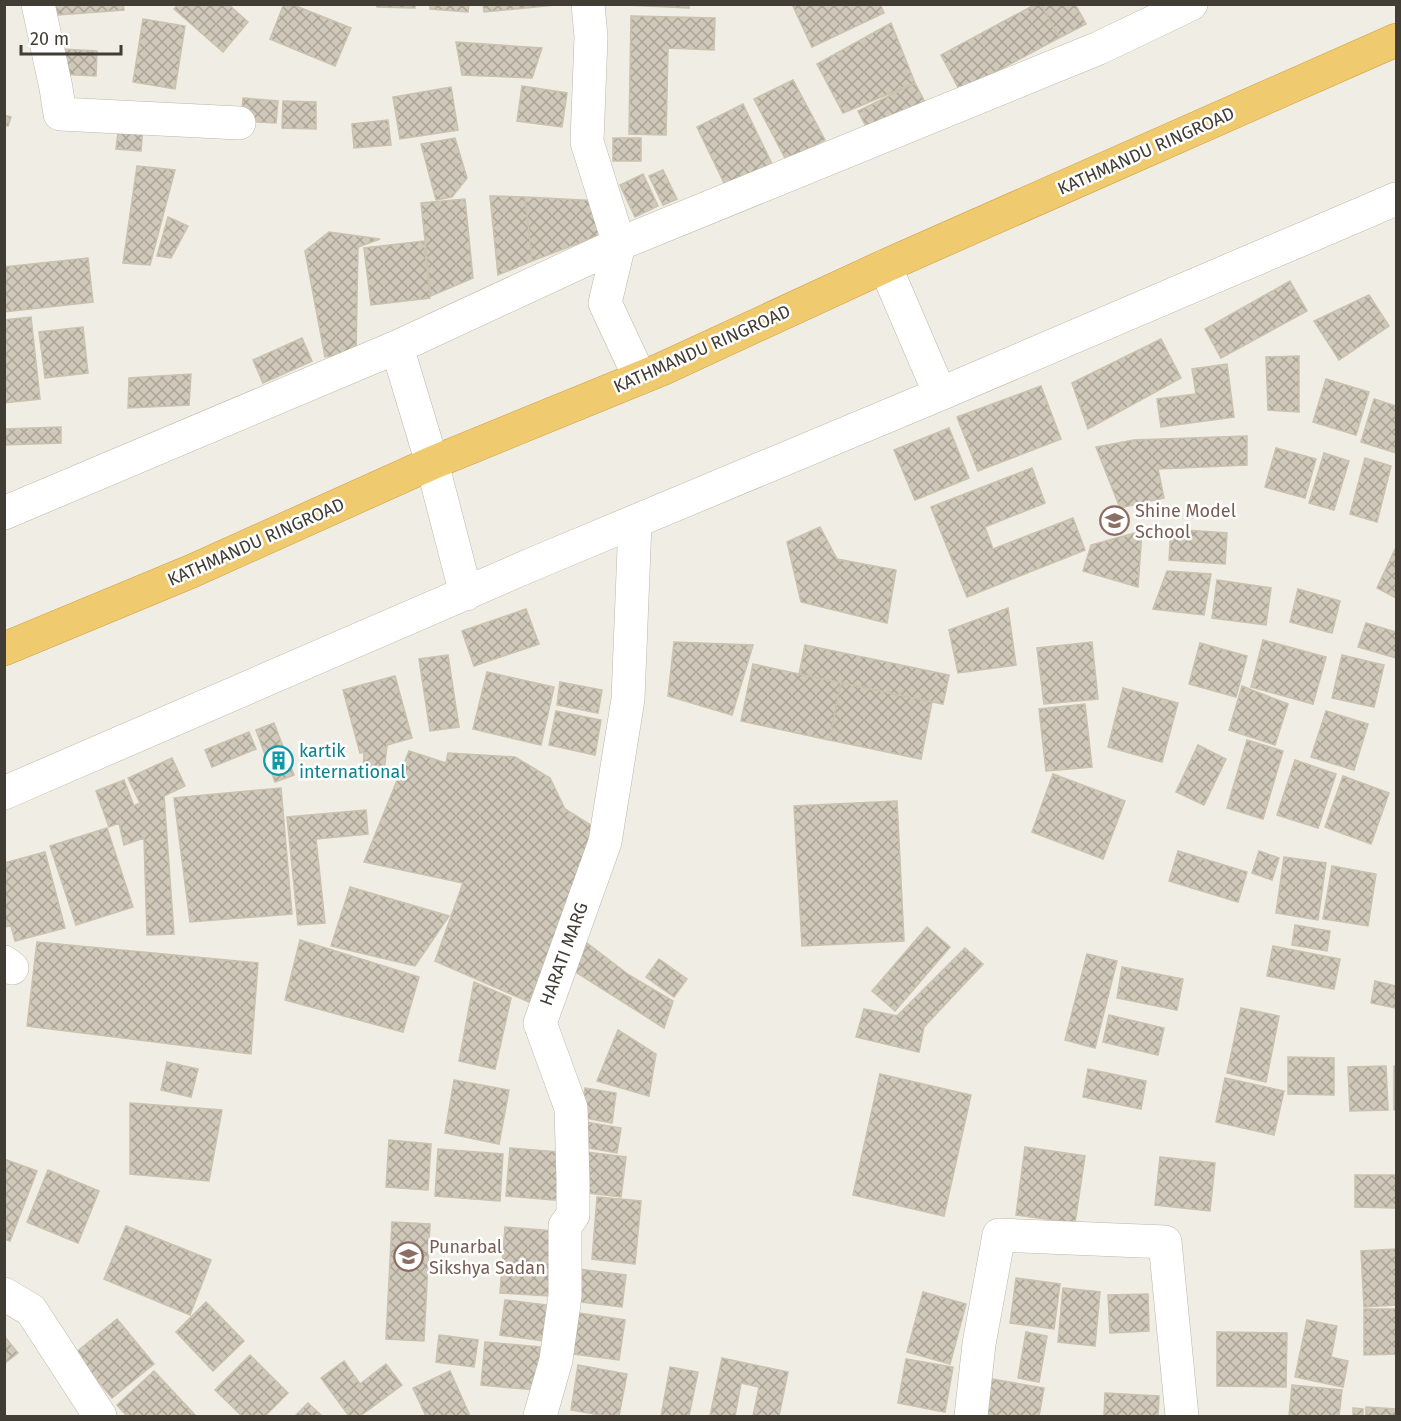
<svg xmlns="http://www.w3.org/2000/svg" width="1401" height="1421" viewBox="0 0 1401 1421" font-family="'Fira Sans',sans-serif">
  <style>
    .building { fill: url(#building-cross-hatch); stroke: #cac1ae; stroke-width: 1.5 }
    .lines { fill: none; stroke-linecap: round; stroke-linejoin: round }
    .minor-casing { stroke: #bdb7aa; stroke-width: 34 }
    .highway-casing { stroke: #ce9f40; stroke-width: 34 }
    .minor { stroke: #fff; stroke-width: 33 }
    .highway { stroke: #f0ca6f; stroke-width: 33 }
    .labels { text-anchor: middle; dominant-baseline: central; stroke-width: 5; stroke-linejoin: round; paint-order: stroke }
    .street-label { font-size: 18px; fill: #413d34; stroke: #fff }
    .education-label { font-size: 18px; fill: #785e54; stroke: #fff; text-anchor: start }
    .culture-label { font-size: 18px; fill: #0d838f; stroke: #fff; text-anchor: start }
  </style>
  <defs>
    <pattern id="building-cross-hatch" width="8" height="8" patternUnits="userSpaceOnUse" patternTransform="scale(1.5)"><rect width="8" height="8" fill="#d0c9ba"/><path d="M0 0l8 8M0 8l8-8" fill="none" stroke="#aaa498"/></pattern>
  </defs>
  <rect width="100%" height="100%" fill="#f0ede4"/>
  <path class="building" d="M55 4H123L124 10 58 15Z
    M178 4H228L248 22 223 52 174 9Z
    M284 4H291L351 28 335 66 270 39Z
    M376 4H415V8L377 7Z
    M430 4H469L468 12 430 9Z
    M483 4H555V5L484 12Z
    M627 4H689V8L627 5Z
    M792 4H880L884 13 812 47Z
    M1036 4H1041L1059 38 960 91 941 55Z
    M1041 4H1075L1086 24 1059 38Z
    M631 16 715 18 714 50 668 48 666 135 629 134Z
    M143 19 185 26 175 89 133 82Z
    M891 23 915 83 843 113 817 64Z
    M456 42 542 48 532 78 462 75Z
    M61 49 97 51 96 76 60 74Z
    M793 80 825 140 786 160 754 99Z
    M915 83 930 112 873 140 858 111Z
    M522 86 567 93 562 127 517 121Z
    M451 87 458 130 400 139 393 97Z
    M243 98 278 101 276 123 241 121Z
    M283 101 316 102V129L282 128Z
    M743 104 773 166 727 189 697 127Z
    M4 115 11 117 8 126 4 125Z
    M388 120 391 145 354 148 352 124Z
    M119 124 143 126 141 151 116 149Z
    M455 138 467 178 452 197 436 200 421 144Z
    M613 138H641V161H613Z
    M137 166 175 170 150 265 123 263Z
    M663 170 677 199 663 205 649 176Z
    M643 174 658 206 635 217 620 185Z
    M490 196 525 197 532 261 498 275Z
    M525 197 600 201 605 233 532 261Z
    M465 199 473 278 431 296 421 203Z
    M168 217 188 226 171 258 157 256Z
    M329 232 380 239 358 247 356 352 325 357 305 251Z
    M424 241 430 298 371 305 364 248Z
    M88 258 93 302 4 312V267Z
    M1290 281 1307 311 1221 358 1205 329Z
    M1369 295 1389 326 1339 360 1314 321Z
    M31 317 40 399 4 403V320Z
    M83 327 88 373 45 378 39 332Z
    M302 338 312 361 263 383 253 360Z
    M1161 339 1181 378 1088 429 1072 383Z
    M1299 356V412L1268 410 1266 357Z
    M1227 364 1234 417 1161 427 1157 399 1196 394 1192 369Z
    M191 374 189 405 128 408 129 378Z
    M1326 379 1369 392 1356 435 1313 422Z
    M1041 386 1061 439 978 471 957 417Z
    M1374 399 1396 406V453L1361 442Z
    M61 427V443L4 445V429Z
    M949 428 969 478 915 500 894 450Z
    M1247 436V465L1158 469 1164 498 1120 508 1096 447 1134 440Z
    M1276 448 1316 459 1305 498 1265 487Z
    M1324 453 1349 461 1334 510 1309 503Z
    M1365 458 1391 466 1377 522 1350 514Z
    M1032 468 1045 503 985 527 993 549 1073 518 1085 550 967 597 931 507Z
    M820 527 837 559 896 570 887 623 801 602 787 542Z
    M1171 529 1227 533 1225 564 1169 560Z
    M1142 531 1138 587 1083 571 1091 545Z
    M1396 547V598L1377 588Z
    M1167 571 1211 574 1204 615 1153 609Z
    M1217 580 1271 588 1266 625 1212 618Z
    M1298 589 1340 601 1332 633 1290 622Z
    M1008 608 1016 665 958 673 949 630Z
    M526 609 539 644 474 666 462 631Z
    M1366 623 1396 632V658L1358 647Z
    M1263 640 1326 657 1313 704 1251 687Z
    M674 642 753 645 732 715 668 696Z
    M1092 642 1098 699 1044 704 1037 648Z
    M1200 643 1247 656 1236 697 1189 684Z
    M805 645 949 675 943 704 799 674Z
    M448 655 459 727 430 731 419 659Z
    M1342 655 1384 665 1374 707 1332 698Z
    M753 664 841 683 829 740 741 721Z
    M487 672 554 687 541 745 473 729Z
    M395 676 412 738 387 745 384 772 363 774 364 752 360 753 343 690Z
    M560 682 602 690 598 713 557 705Z
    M841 683 932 702 921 759 829 740Z
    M1242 686 1288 704 1275 745 1229 730Z
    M1123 688 1178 703 1162 762 1108 747Z
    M1085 704 1092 767 1046 771 1039 709Z
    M556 711 601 720 595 755 549 745Z
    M1326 711 1368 724 1354 770 1311 757Z
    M274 723 294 775 275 782 256 730Z
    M249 732 256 749 212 767 205 750Z
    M1247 740 1283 751 1263 819 1227 808Z
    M1198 745 1226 759 1204 805 1176 792Z
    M409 751 446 763 448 753 515 757 550 778 565 809 594 827 571 894 529 1002 435 961 463 883 364 862Z
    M172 758 185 786 164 796 174 934 147 935 144 838 124 845 119 823 109 827 96 791 124 780 134 806 140 803 128 778Z
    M1295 760 1336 774 1318 828 1277 815Z
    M1053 774 1125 801 1103 859 1032 832Z
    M1343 776 1389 793 1371 844 1325 827Z
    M281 788 292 914 190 922 174 798Z
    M897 801 904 941 802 946 794 806Z
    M366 810 368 834 316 839 325 923 298 925 287 817Z
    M107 828 133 907 76 925 50 846Z
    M1178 851 1247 872 1238 902 1169 881Z
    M1259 851 1279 858 1272 880 1252 873Z
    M45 852 65 928 15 941 11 926 4 927V863Z
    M1284 857 1326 863 1318 920 1276 913Z
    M1332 866 1376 874 1368 926 1323 919Z
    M350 887 449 916 415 966 331 946Z
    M1295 925 1330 931 1327 951 1292 945Z
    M927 927 950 947 895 1011 872 991Z
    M300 940 419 977 403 1032 285 1000Z
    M37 942 258 963 251 1054 27 1026Z
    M587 943 629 975 673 1001 664 1028 574 971Z
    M1273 946 1340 959 1334 989 1267 976Z
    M965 948 983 964 924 1027 919 1052 856 1037 864 1009 897 1016Z
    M1087 954 1117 961 1095 1048 1065 1040Z
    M659 959 687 979 674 997 646 977Z
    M1122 967 1183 979 1177 1010 1117 998Z
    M1375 981 1396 986V1008L1371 1003Z
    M474 982 511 998 495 1069 459 1061Z
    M1241 1008 1279 1016 1266 1082 1227 1073Z
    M1109 1015 1164 1028 1158 1055 1103 1042Z
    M618 1030 656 1054 649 1096 597 1081Z
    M1288 1057 1334 1058V1095L1288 1094Z
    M167 1062 198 1069 191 1097 161 1090Z
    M1386 1066 1388 1110 1350 1111 1348 1067Z
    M1394 1066H1396V1110H1394Z
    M1088 1069 1146 1081 1141 1109 1083 1097Z
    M880 1074 971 1095 944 1216 853 1195Z
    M1225 1078 1284 1091 1274 1135 1216 1122Z
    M454 1080 509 1090 499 1144 445 1133Z
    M585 1088 616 1093 612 1123 580 1117Z
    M130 1103 222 1110 209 1181 130 1174Z
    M580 1121 621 1128 617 1153 576 1146Z
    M389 1140 431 1144 428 1190 386 1187Z
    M1025 1147 1085 1156 1075 1223 1016 1215Z
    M510 1148 570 1153 566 1201 506 1196Z
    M438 1149 503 1154 500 1201 435 1196Z
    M586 1152 626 1157 621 1197 580 1192Z
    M1160 1157 1215 1163 1210 1211 1155 1205Z
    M4 1159 37 1171 10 1241 4 1239Z
    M48 1170 99 1191 78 1243 27 1222Z
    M1355 1175H1396V1208L1355 1207Z
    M597 1197 641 1201 635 1264 592 1259Z
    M392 1222 430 1224 424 1341 386 1339Z
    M126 1226 211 1260 190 1315 104 1279Z
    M505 1227 554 1231 550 1296 500 1293Z
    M1396 1249V1305L1364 1307 1361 1251Z
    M578 1269 626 1275 622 1307 573 1301Z
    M1016 1278 1060 1284 1054 1329 1010 1323Z
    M1063 1288 1100 1292 1095 1346 1058 1342Z
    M923 1292 966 1304 950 1364 907 1352Z
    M1148 1294 1149 1331 1110 1333 1108 1295Z
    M505 1300 554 1306 551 1342 500 1335Z
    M206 1302 244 1341 213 1371 176 1332Z
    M1364 1309H1396V1354L1364 1355Z
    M572 1312 625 1320 619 1360 566 1353Z
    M117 1319 154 1364 112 1398 75 1353Z
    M1307 1320 1337 1326 1331 1357 1348 1361 1343 1387 1295 1377Z
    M1026 1332 1047 1336 1039 1382 1018 1378Z
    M1217 1332 1287 1333 1286 1387 1217 1386Z
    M439 1335 478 1340 474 1367 436 1362Z
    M4 1336 18 1353 4 1364Z
    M485 1342 540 1347 536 1390 481 1385Z
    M250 1355 288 1393 265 1416H242L215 1390Z
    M722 1358 788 1372 779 1416H753L759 1387 741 1383 735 1416H710Z
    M906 1359 953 1367 945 1412 898 1403Z
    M344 1361 360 1384 386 1364 402 1385 360 1416H349L321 1378Z
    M578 1365 627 1374 619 1416H606L571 1410Z
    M670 1367 698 1372 689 1416H661Z
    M154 1371 196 1416H127L117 1405Z
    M450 1371 470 1416H426L413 1388Z
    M992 1379 1044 1388 1039 1416H986Z
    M1292 1385 1342 1390 1339 1416H1289Z
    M1105 1393 1159 1396 1158 1416H1104Z
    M308 1403 322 1416H295Z
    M1366 1407 1396 1409V1416H1366Z
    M1353 1408 1363 1409V1416H1353Z"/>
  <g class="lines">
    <defs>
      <path id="minor" d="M38 4 56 88 60 114 239 123
        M588 4 591 37 587 142 619 244 605 303 640 378
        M885 266 940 394
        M397 347 432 463 466 594
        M4 513 397 347 619 244 1099 48 1191 4
        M4 793 540 561 940 394 1396 199
        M4 962 12 968
        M4 1294 31 1310 100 1416
        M540 1416 556 1360 565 1296V1226L573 1215V1182L571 1108 540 1023 605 842 628 699 635 523
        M971 1416 979 1344 999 1235 1165 1242 1182 1416"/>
      <path id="highway" d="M4 649 192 571 432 463 662 369 885 266 1396 40"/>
    </defs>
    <use href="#minor" class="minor-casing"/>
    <use href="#highway" class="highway-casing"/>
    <use href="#minor" class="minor"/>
    <use href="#highway" class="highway"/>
  </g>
  <defs>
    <symbol id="school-ring" viewBox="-11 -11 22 22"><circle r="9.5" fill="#fff" stroke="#8d6e63" stroke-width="1.5"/><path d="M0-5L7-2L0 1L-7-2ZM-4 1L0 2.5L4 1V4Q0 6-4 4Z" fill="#8d6e63"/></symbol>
    <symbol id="building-ring" viewBox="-11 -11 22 22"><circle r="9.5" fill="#fff" stroke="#0f9aa8" stroke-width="1.5"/><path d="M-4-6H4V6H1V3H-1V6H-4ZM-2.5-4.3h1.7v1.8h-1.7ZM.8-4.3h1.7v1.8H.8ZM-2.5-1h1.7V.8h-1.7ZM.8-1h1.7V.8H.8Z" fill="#0f9aa8"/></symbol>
  </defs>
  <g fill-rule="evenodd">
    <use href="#school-ring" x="1098" y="504" width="33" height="33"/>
    <use href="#building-ring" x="262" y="744" width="33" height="33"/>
    <use href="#school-ring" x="392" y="1240" width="33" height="33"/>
  </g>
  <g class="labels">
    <g class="street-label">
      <text transform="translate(1146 151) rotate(-24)">KATHMANDU RINGROAD</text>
      <text transform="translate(702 349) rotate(-24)">KATHMANDU RINGROAD</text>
      <text transform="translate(256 542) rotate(-24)">KATHMANDU RINGROAD</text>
      <text transform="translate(564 954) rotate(-70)">HARATI MARG</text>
    </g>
    <g class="education-label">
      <text x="1135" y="511">Shine Model<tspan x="1135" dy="21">School</tspan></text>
      <text x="429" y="1247">Punarbal<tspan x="429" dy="21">Sikshya Sadan</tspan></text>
    </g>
    <g class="culture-label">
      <text x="299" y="751">kartik<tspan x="299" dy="21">international</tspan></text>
    </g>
  </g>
  <rect width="1401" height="1421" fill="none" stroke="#413d34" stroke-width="12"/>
  <path d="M21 45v9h100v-9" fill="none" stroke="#413d34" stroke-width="3"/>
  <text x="30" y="45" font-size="18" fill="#413d34" stroke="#ffffff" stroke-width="4.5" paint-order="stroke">20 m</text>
</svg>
